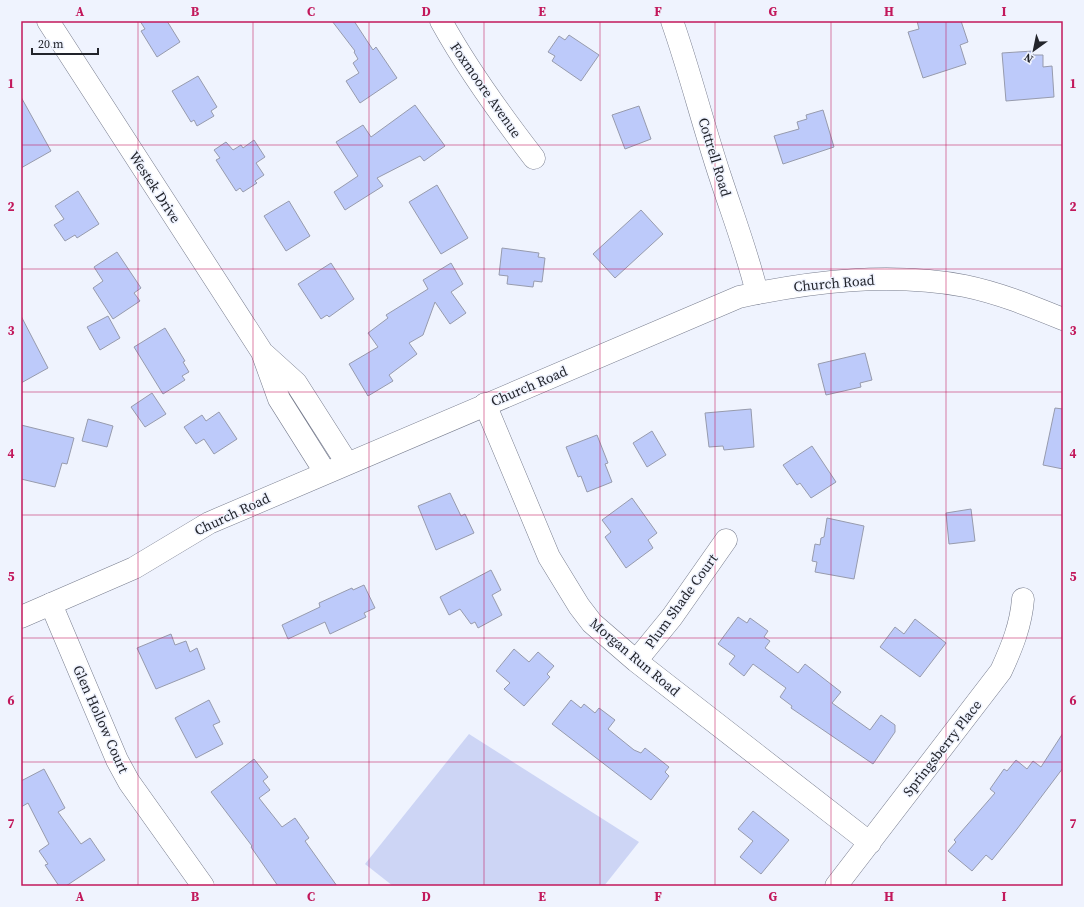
<svg xmlns="http://www.w3.org/2000/svg" width="1084" height="907" viewBox="0 0 1084 907" font-family="'Source Serif 4',serif">
  <style>
    .green { fill: #cdd5f5 }
    .building { fill: #bdcafa; stroke: #979bad }
    .lines { fill: none; stroke-linecap: round; stroke-linejoin: round }
    .minor-casing { stroke: #787d8e; stroke-width: 23 }
    .major-casing { stroke: #787d8e; stroke-width: 23 }
    .minor { stroke: #fff; stroke-width: 22 }
    .major { stroke: #fff; stroke-width: 22 }
    .grid { fill: none; stroke: #c2185b; stroke-width: 1; stroke-opacity: 0.55 }
    .labels { text-anchor: middle; dominant-baseline: central; stroke-width: 3; stroke-linejoin: round; paint-order: stroke }
    .street-label { font-size: 14px; fill: #22242b; stroke: #eff3fe }
    .neatline { fill: none; stroke: #c2185b; stroke-width: 1.5 }
    .grid-label { font-size: 13px; text-anchor: middle; font-weight: bold; fill: #c2185b }
  </style>
  <rect width="100%" height="100%" fill="#eff3fe"/>
  <path class="green" d="M469 734 639 842 604 886H393L365 864Z"/>
  <path class="building" d="M140 21H167L180 42 157 57 141 31 145 29Z
    M332 21H354L373 50 376 47 397 78 360 103 346 81 359 73 353 63 358 59 354 52 355 51Z
    M917 21H961L968 42 960 45 966 64 923 78 908 32 919 29Z
    M569 35 599 55 581 81 552 61 555 56 548 52 559 36 565 40Z
    M1033 51V55H1043V67L1052 66 1054 97 1006 101 1002 53Z
    M198 76 217 107 211 111 214 116 197 126 194 120 191 122 172 91Z
    M21 97 51 151 21 168Z
    M415 105 445 146 424 161 420 156 377 178 383 186 345 210 334 192 358 176 336 142 363 125 371 137Z
    M639 106 651 139 625 149 612 115Z
    M823 110 834 147 783 164 774 136 799 129 797 122 807 119 806 115Z
    M254 140 265 157 256 163 264 175 255 181 257 183 243 192 240 188 236 191 216 160 220 158 214 150 226 142 233 150 241 145 243 148Z
    M437 185 468 238 441 254 409 202Z
    M78 191 99 224 77 238 75 235 65 241 54 225 64 219 55 206Z
    M289 201 310 236 286 251 264 216Z
    M641 210 663 234 615 278 593 254Z
    M502 248 539 253 538 257 545 258 542 282 534 281 533 287 507 284 508 276 499 275Z
    M117 252 141 288 134 293 140 301 113 319 93 288 103 281 94 267Z
    M331 263 354 299 329 317 327 315 321 319 298 284Z
    M451 263 463 284 451 292 466 313 450 324 435 302 423 335 409 343 417 354 389 375 393 381 368 396 349 364 378 347 368 333 388 318 386 315 428 289 423 280Z
    M21 316 48 368 21 383Z
    M108 316 120 338 100 350 87 327Z
    M165 328 185 361 183 362 189 372 182 376 185 380 163 394 134 347Z
    M865 353 872 380 860 383 861 387 826 395 818 364Z
    M152 393 166 414 145 427 131 407Z
    M1055 408 1063 409V469L1043 465Z
    M751 409 754 447 724 450 723 446 709 447 705 413Z
    M219 412 237 439 214 454 204 439 196 444 184 427 202 415 206 421Z
    M88 419 113 426 107 447 82 441Z
    M21 425 74 438 67 464 62 463 55 487 21 479Z
    M652 431 666 455 647 467 633 443Z
    M597 435 608 463 605 464 612 482 587 492 581 476 578 477 566 447Z
    M812 446 836 482 811 498 800 483 797 485 783 465Z
    M450 493 461 516 465 514 474 533 436 550 418 506Z
    M632 498 657 533 648 540 653 548 626 568 605 537 611 532 602 520Z
    M971 509 975 541 949 544 946 513Z
    M827 518 864 526 854 579 815 572 817 562 812 561 815 544 820 545 821 538 824 537Z
    M491 570 501 590 492 595 502 615 478 628 475 622 471 624 460 609 449 615 440 597Z
    M364 585 375 608 364 613 366 617 330 634 325 622 288 639 282 625 320 607 319 603 352 588 353 590Z
    M738 617 747 623 750 618 768 631 764 637 770 641 765 648 798 673 805 664 841 692 832 703 870 730 881 715 895 725V732L873 764 791 708 792 706 780 697 786 688 753 664 744 676 729 664 735 656 718 644Z
    M915 619 946 643 920 677 880 647 895 627 904 634Z
    M171 634 175 645 186 641 190 652 197 648 205 669 156 689 137 648Z
    M514 649 529 662 538 652 554 666 547 674 550 677 524 706 504 689 510 683 496 671Z
    M209 700 220 722 213 725 223 744 196 758 175 718Z
    M571 700 581 708 584 704 595 713 599 708 615 720 608 729 634 750 641 753 645 748 669 767 665 772 669 776 651 800 552 724Z
    M1063 733V768L1017 829 992 860 986 855 972 871 948 851 956 842 954 840 995 793 990 789 1004 769 1007 771 1016 760 1027 769 1033 761 1041 767Z
    M254 759 268 777 263 781 270 790 259 798 282 827 295 818 309 838 305 841 337 886H278L251 847 252 846 211 792Z
    M44 769 65 808 58 812 81 844 90 838 105 860 66 886H59L45 865 48 864 39 851 49 844 28 803 21 807V781Z
    M753 811 789 840 761 874 740 857 753 841 738 829Z"/>
  <g class="lines">
    <defs>
      <path id="minor" d="M48 21 262 352 279 399 325 472
        M441 21C468 70 500 114 534 158
        M672 21C690 72 703 125 720 176 733 216 747 252 757 293
        M264 354 296 383 347 463
        M485 404 549 557 579 606 592 623 636 661 870 843
        M51 604 117 760 129 782 203 886
        M636 661 672 617 726 540
        M836 886 1001 671C1012 647 1021 625 1023 599"/>
      <path id="major" d="M21 617 134 568 209 523 739 297C813 281 890 272 965 286 999 293 1031 306 1063 319"/>
    </defs>
    <use href="#minor" class="minor-casing"/>
    <use href="#major" class="major-casing"/>
    <use href="#minor" class="minor"/>
    <use href="#major" class="major"/>
  </g>
  <path class="grid" d="M138 21V886M253 21V886M369 21V886M484 21V886M600 21V886M715 21V886M831 21V886M946 21V886M21 145H1063M21 269H1063M21 392H1063M21 515H1063M21 638H1063M21 762H1063"/>
  <g class="labels">
    <g class="street-label">
      <text transform="translate(486 90) rotate(55)">Foxmoore Avenue</text>
      <text transform="translate(715 157) rotate(73)">Cottrell Road</text>
      <text transform="translate(155 187) rotate(57)">Westek Drive</text>
      <text transform="translate(834 283) rotate(-5)">Church Road</text>
      <text transform="translate(529 386) rotate(-23)">Church Road</text>
      <text transform="translate(232 514) rotate(-25)">Church Road</text>
      <text transform="translate(681 601) rotate(-54)">Plum Shade Court</text>
      <text transform="translate(635 657) rotate(40)">Morgan Run Road</text>
      <text transform="translate(101 719) rotate(66)">Glen Hollow Court</text>
      <text transform="translate(942 748) rotate(-52)">Springsberry Place</text>
    </g>
  </g>
  <rect width="1084" height="907" fill="none" stroke="#eff3fe" stroke-width="44"/>
  <g transform="translate(1034 50) rotate(213)" stroke="#eff3fe" stroke-width="3" paint-order="stroke">
  <path d="M0-3L7 15L0 10L-7 15Z" fill="#22242b"/>
  <text y="-6" font-size="11" font-weight="bold" text-anchor="middle" fill="#22242b">N</text>
  </g>
  <path d="M32 48v6h66v-6" fill="none" stroke="#22242b" stroke-width="2"/>
  <text x="38" y="48" font-size="12" fill="#22242b" stroke="#eff3fe" stroke-width="3" paint-order="stroke">20 m</text>
  <rect x="22" y="22" width="1040" height="863" class="neatline"/>
  <g class="grid-label">
    <text x="80" y="16">A</text>
    <text x="195" y="16">B</text>
    <text x="311" y="16">C</text>
    <text x="426" y="16">D</text>
    <text x="542" y="16">E</text>
    <text x="658" y="16">F</text>
    <text x="773" y="16">G</text>
    <text x="889" y="16">H</text>
    <text x="1004" y="16">I</text>
    <text x="11" y="88">1</text>
    <text x="1073" y="88">1</text>
    <text x="11" y="211">2</text>
    <text x="1073" y="211">2</text>
    <text x="11" y="335">3</text>
    <text x="1073" y="335">3</text>
    <text x="11" y="458">4</text>
    <text x="1073" y="458">4</text>
    <text x="11" y="581">5</text>
    <text x="1073" y="581">5</text>
    <text x="11" y="705">6</text>
    <text x="1073" y="705">6</text>
    <text x="11" y="828">7</text>
    <text x="1073" y="828">7</text>
    <text x="80" y="901">A</text>
    <text x="195" y="901">B</text>
    <text x="311" y="901">C</text>
    <text x="426" y="901">D</text>
    <text x="542" y="901">E</text>
    <text x="658" y="901">F</text>
    <text x="773" y="901">G</text>
    <text x="889" y="901">H</text>
    <text x="1004" y="901">I</text>
  </g>
</svg>
